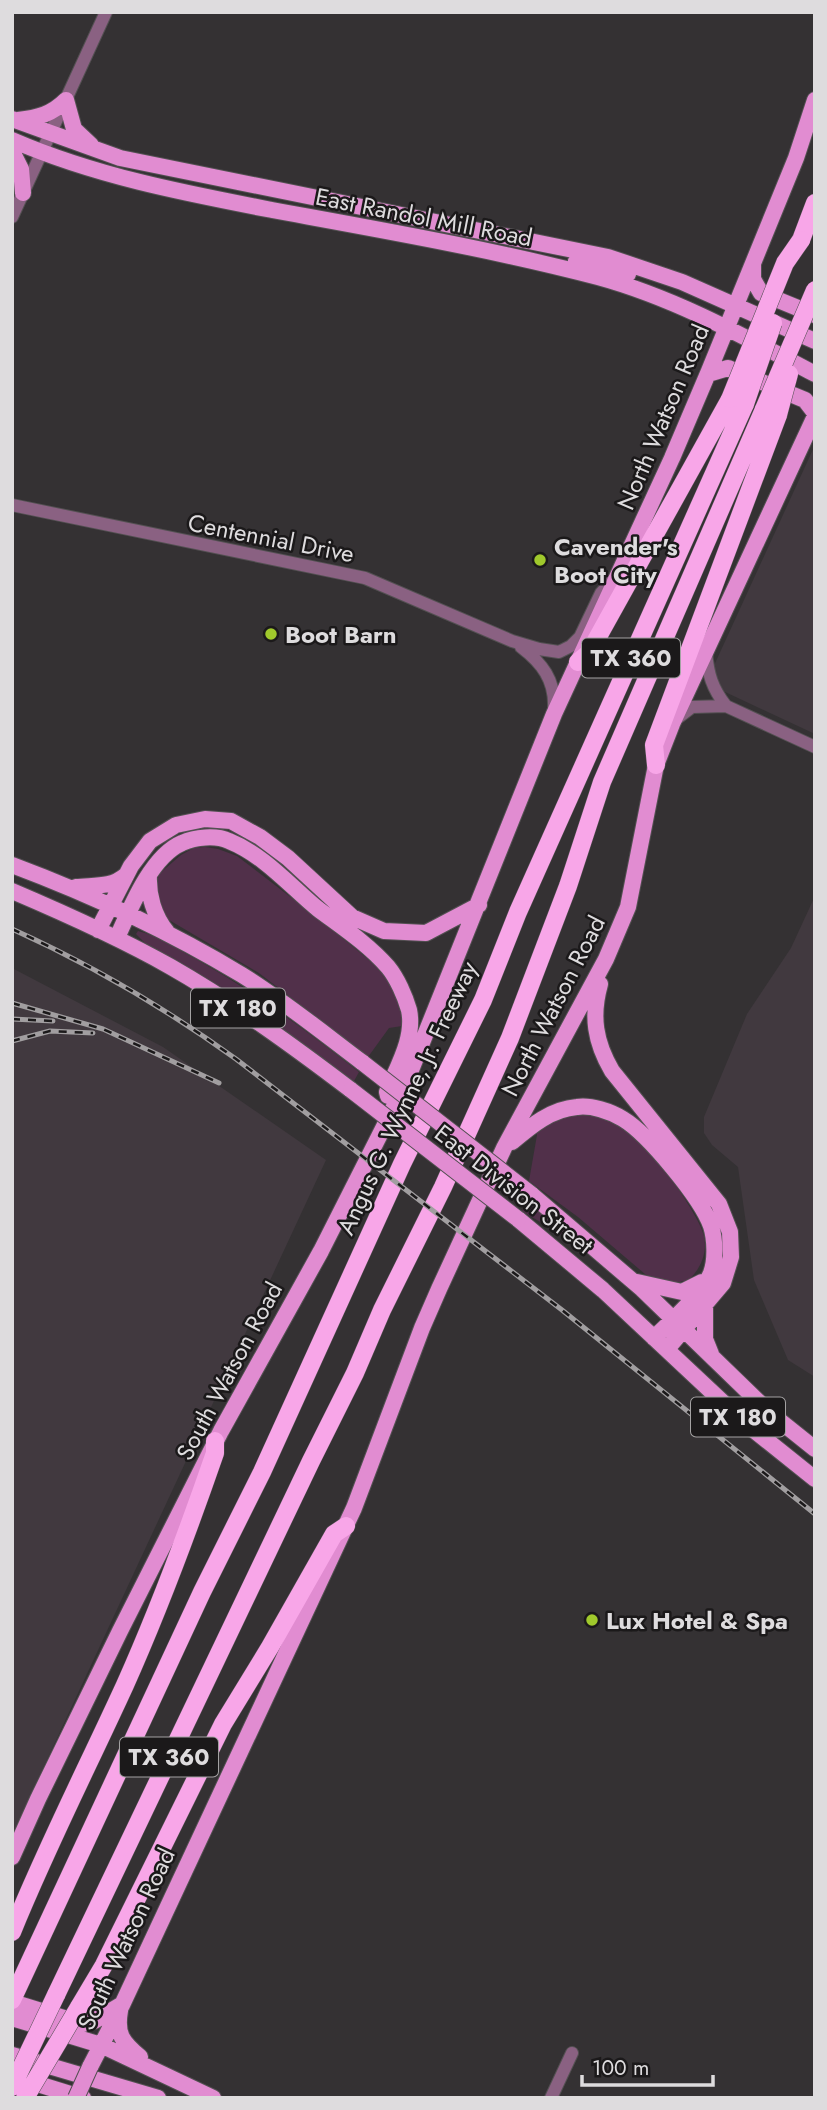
<svg xmlns="http://www.w3.org/2000/svg" width="827" height="2110" viewBox="0 0 827 2110" font-family="Jost,sans-serif">
  <style>
    .built { fill: #41393f }
    .green { fill: #51304a }
    .lines { fill: none; stroke-linecap: round; stroke-linejoin: round }
    .minor-casing { stroke: #535052; stroke-width: 14 }
    .major-casing { stroke: #535052; stroke-width: 18 }
    .highway-casing { stroke: #535052; stroke-width: 19 }
    .minor { stroke: #8a6182; stroke-width: 12 }
    .major { stroke: #e18cd1; stroke-width: 16 }
    .highway { stroke: #f8a6e8; stroke-width: 18 }
    .rail-casing { stroke: #a19ea0; stroke-width: 5 }
    .rail { stroke: #1b191a; stroke-width: 2.5; stroke-dasharray: 8; stroke-linecap: butt }
    .major-bridge-casing { stroke: #535052; stroke-width: 18; stroke-linecap: butt }
    .highway-bridge-casing { stroke: #535052; stroke-width: 19; stroke-linecap: butt }
    .major-bridge { stroke: #e18cd1; stroke-width: 16 }
    .highway-bridge { stroke: #f8a6e8; stroke-width: 18 }
    .poi-dot { fill: #a0c92c; stroke: #1b191a; stroke-width: 2.5 }
    .labels { text-anchor: middle; dominant-baseline: central; stroke-width: 5; stroke-linejoin: round; paint-order: stroke }
    .shield { fill: #1b191a; stroke: #a4a2a3; stroke-width: 2 }
    .shield-label { font-size: 23px; font-weight: bold; fill: #dedcde }
    .street-label { font-size: 24px; fill: #dedcde; stroke: #1b191a }
    .poi-label { font-size: 24px; font-weight: bold; fill: #dedcde; stroke: #1b191a; text-anchor: start }
  </style>
  <rect width="100%" height="100%" fill="#343133"/>
  <path class="built" d="M815 445V734L706 683Z
    M815 896V1377L788 1360 754 1280 738 1167 712 1145 704 1133V1117L747 1014 791 948Z
    M12 968 163 1047 326 1160 12 1835Z"/>
  <path class="green" d="M205 847 218 849 237 856 323 922 380 969 393 989 402 1016V1026L389 1028 368 1057 259 973 164 917 155 891 159 874 181 855 194 848Z
    M138 931C159 936 177 949 196 959 254 992 307 1031 359 1072L354 1081 233 995 146 944 136 934Z
    M575 1113C594 1115 610 1116 626 1127 645 1138 700 1215 704 1236 708 1255 699 1272 685 1283L683 1281 677 1283 671 1281 670 1284 652 1280 578 1217 529 1181 537 1135 534 1129 546 1122Z
    M527 1202 577 1241 575 1243 522 1211Z"/>
  <g class="lines">
    <defs>
      <path id="minor" d="M12 217 106 12
        M12 505 365 578 512 641 539 649 559 652 571 646 580 637 601 593 613 580
        M521 647C542 663 555 680 554 707
        M706 652C708 674 712 688 726 706
        M675 720 692 707 726 706 815 747
        M551 2098 572 2053"/>
      <path id="major" d="M12 119 120 158 608 257 682 282 815 341
        M18 120C38 118 52 114 66 100L74 129 91 145
        M12 140C95 176 184 193 272 210 381 230 491 249 598 277 675 298 745 337 815 374
        M12 151 21 169 23 193
        M576 261 628 274
        M753 264V279L761 293 815 315
        M708 374 728 368 805 400 815 413
        M12 865C92 895 169 931 242 975 284 1001 323 1033 363 1063
        M149 875C148 895 154 916 167 932
        M76 887C95 885 111 888 126 875
        M12 891C66 914 120 938 171 967 234 1003 293 1046 351 1090
        M98 930 131 866 150 841 176 825 205 819 231 821 260 837 288 858 352 917 384 931 426 933 479 905
        M117 938C130 909 151 856 182 843 195 837 216 835 229 841 264 855 290 886 318 909 342 927 368 944 388 967 397 978 405 996 409 1010 415 1038 397 1067 387 1092L388 1096
        M600 984C591 1016 595 1042 612 1071L719 1204 730 1232 731 1257 723 1283 667 1349
        M512 1142C531 1126 551 1109 577 1107 591 1105 610 1111 623 1119 648 1134 701 1198 711 1226 715 1239 716 1260 711 1273 704 1292 669 1323 654 1338
        M531 1194 642 1289 770 1413 815 1449
        M518 1219 603 1290 745 1423 815 1479
        M637 1282 682 1292 702 1282
        M705 1306V1339L711 1354
        M12 1857 38 1799 120 1631 221 1431 321 1251 405 1085 554 714 672 458 709 371 796 158 815 100
        M12 2002 83 2024 94 2021 121 2005
        M120 2011C116 2034 122 2042 140 2057
        M12 2018 101 2045 213 2098
        M12 2055 158 2098
        M90 2067 122 2005 354 1508 422 1328 439 1289 504 1148 606 959 628 907 656 765 672 724 815 416
        M25 2080 83 2098"/>
      <path id="highway" d="M801 240 815 203
        M578 662 589 653 730 399
        M656 765 654 745 778 415
        M12 1932C46 1848 87 1768 125 1685 159 1609 188 1531 215 1453V1441
        M56 1995 311 1461 355 1373 382 1310 443 1187 510 1038 568 886 602 782 764 409
        M12 2000 202 1592 262 1472 402 1164 483 1000 518 912 745 404
        M79 2007 104 1965 223 1724 270 1647 334 1534 346 1526"/>
    </defs>
    <use href="#minor" class="minor-casing"/>
    <use href="#major" class="major-casing"/>
    <use href="#highway" class="highway-casing"/>
    <use href="#minor" class="minor"/>
    <use href="#major" class="major"/>
    <use href="#highway" class="highway"/>
    <defs>
      <path id="rail" d="M12 929C92 965 165 1008 236 1059L562 1310 815 1514
        M12 1003 103 1029 219 1083
        M12 1019 53 1021
        M12 1041 50 1031 93 1033"/>
    </defs>
    <use href="#rail" class="rail-casing"/>
    <use href="#rail" class="rail"/>
    <defs>
      <path id="major-bridge" d="M363 1063 531 1194
        M351 1090 518 1219
        M76 2098 90 2067"/>
      <path id="highway-bridge" d="M730 399 785 263 801 240
        M745 404 773 323
        M764 409 815 290
        M778 415 789 374
        M12 2087 56 1995
        M25 2098 79 2007"/>
    </defs>
    <use href="#major-bridge" class="major-bridge-casing"/>
    <use href="#highway-bridge" class="highway-bridge-casing"/>
    <use href="#major-bridge" class="major-bridge"/>
    <use href="#highway-bridge" class="highway-bridge"/>
  </g>
  <g class="poi-dot">
    <circle cx="540" cy="560" r="7"/>
    <circle cx="271" cy="634" r="7"/>
    <circle cx="592" cy="1620" r="7"/>
  </g>
  <g class="labels">
    <g class="shield">
      <rect x="582" y="638.5" width="98" height="39" rx="5"/>
      <rect x="191" y="988.5" width="94" height="39" rx="5"/>
      <rect x="691" y="1397.5" width="94" height="39" rx="5"/>
      <rect x="120" y="1737.5" width="98" height="39" rx="5"/>
    </g>
    <g class="shield-label">
      <text x="631" y="658">TX 360</text>
      <text x="238" y="1008">TX 180</text>
      <text x="738" y="1417">TX 180</text>
      <text x="169" y="1757">TX 360</text>
    </g>
    <g class="street-label">
      <text transform="translate(424 217) rotate(11)">East Randol Mill Road</text>
      <text transform="translate(663 417) rotate(-67)">North Watson Road</text>
      <text transform="translate(271 538) rotate(11)">Centennial Drive</text>
      <text transform="translate(553 1006) rotate(-63)">North Watson Road</text>
      <text transform="translate(407 1098) rotate(-65)">Angus G. Wynne, Jr. Freeway</text>
      <text transform="translate(514 1189) rotate(38)">East Division Street</text>
      <text transform="translate(229 1371) rotate(-62)">South Watson Road</text>
      <text transform="translate(126 1939) rotate(-65)">South Watson Road</text>
    </g>
    <g class="poi-label">
      <text x="554" y="546">Cavender's<tspan x="554" dy="28">Boot City</tspan></text>
      <text x="285" y="634">Boot Barn</text>
      <text x="606" y="1620">Lux Hotel &amp; Spa</text>
    </g>
  </g>
  <rect width="827" height="2110" fill="none" stroke="#dedcde" stroke-width="28"/>
  <path d="M582 2075v10h131v-10" fill="none" stroke="#dedcde" stroke-width="3.5"/>
  <text x="592" y="2075" font-size="21" fill="#dedcde" stroke="#1b191a" stroke-width="5" paint-order="stroke">100 m</text>
</svg>
